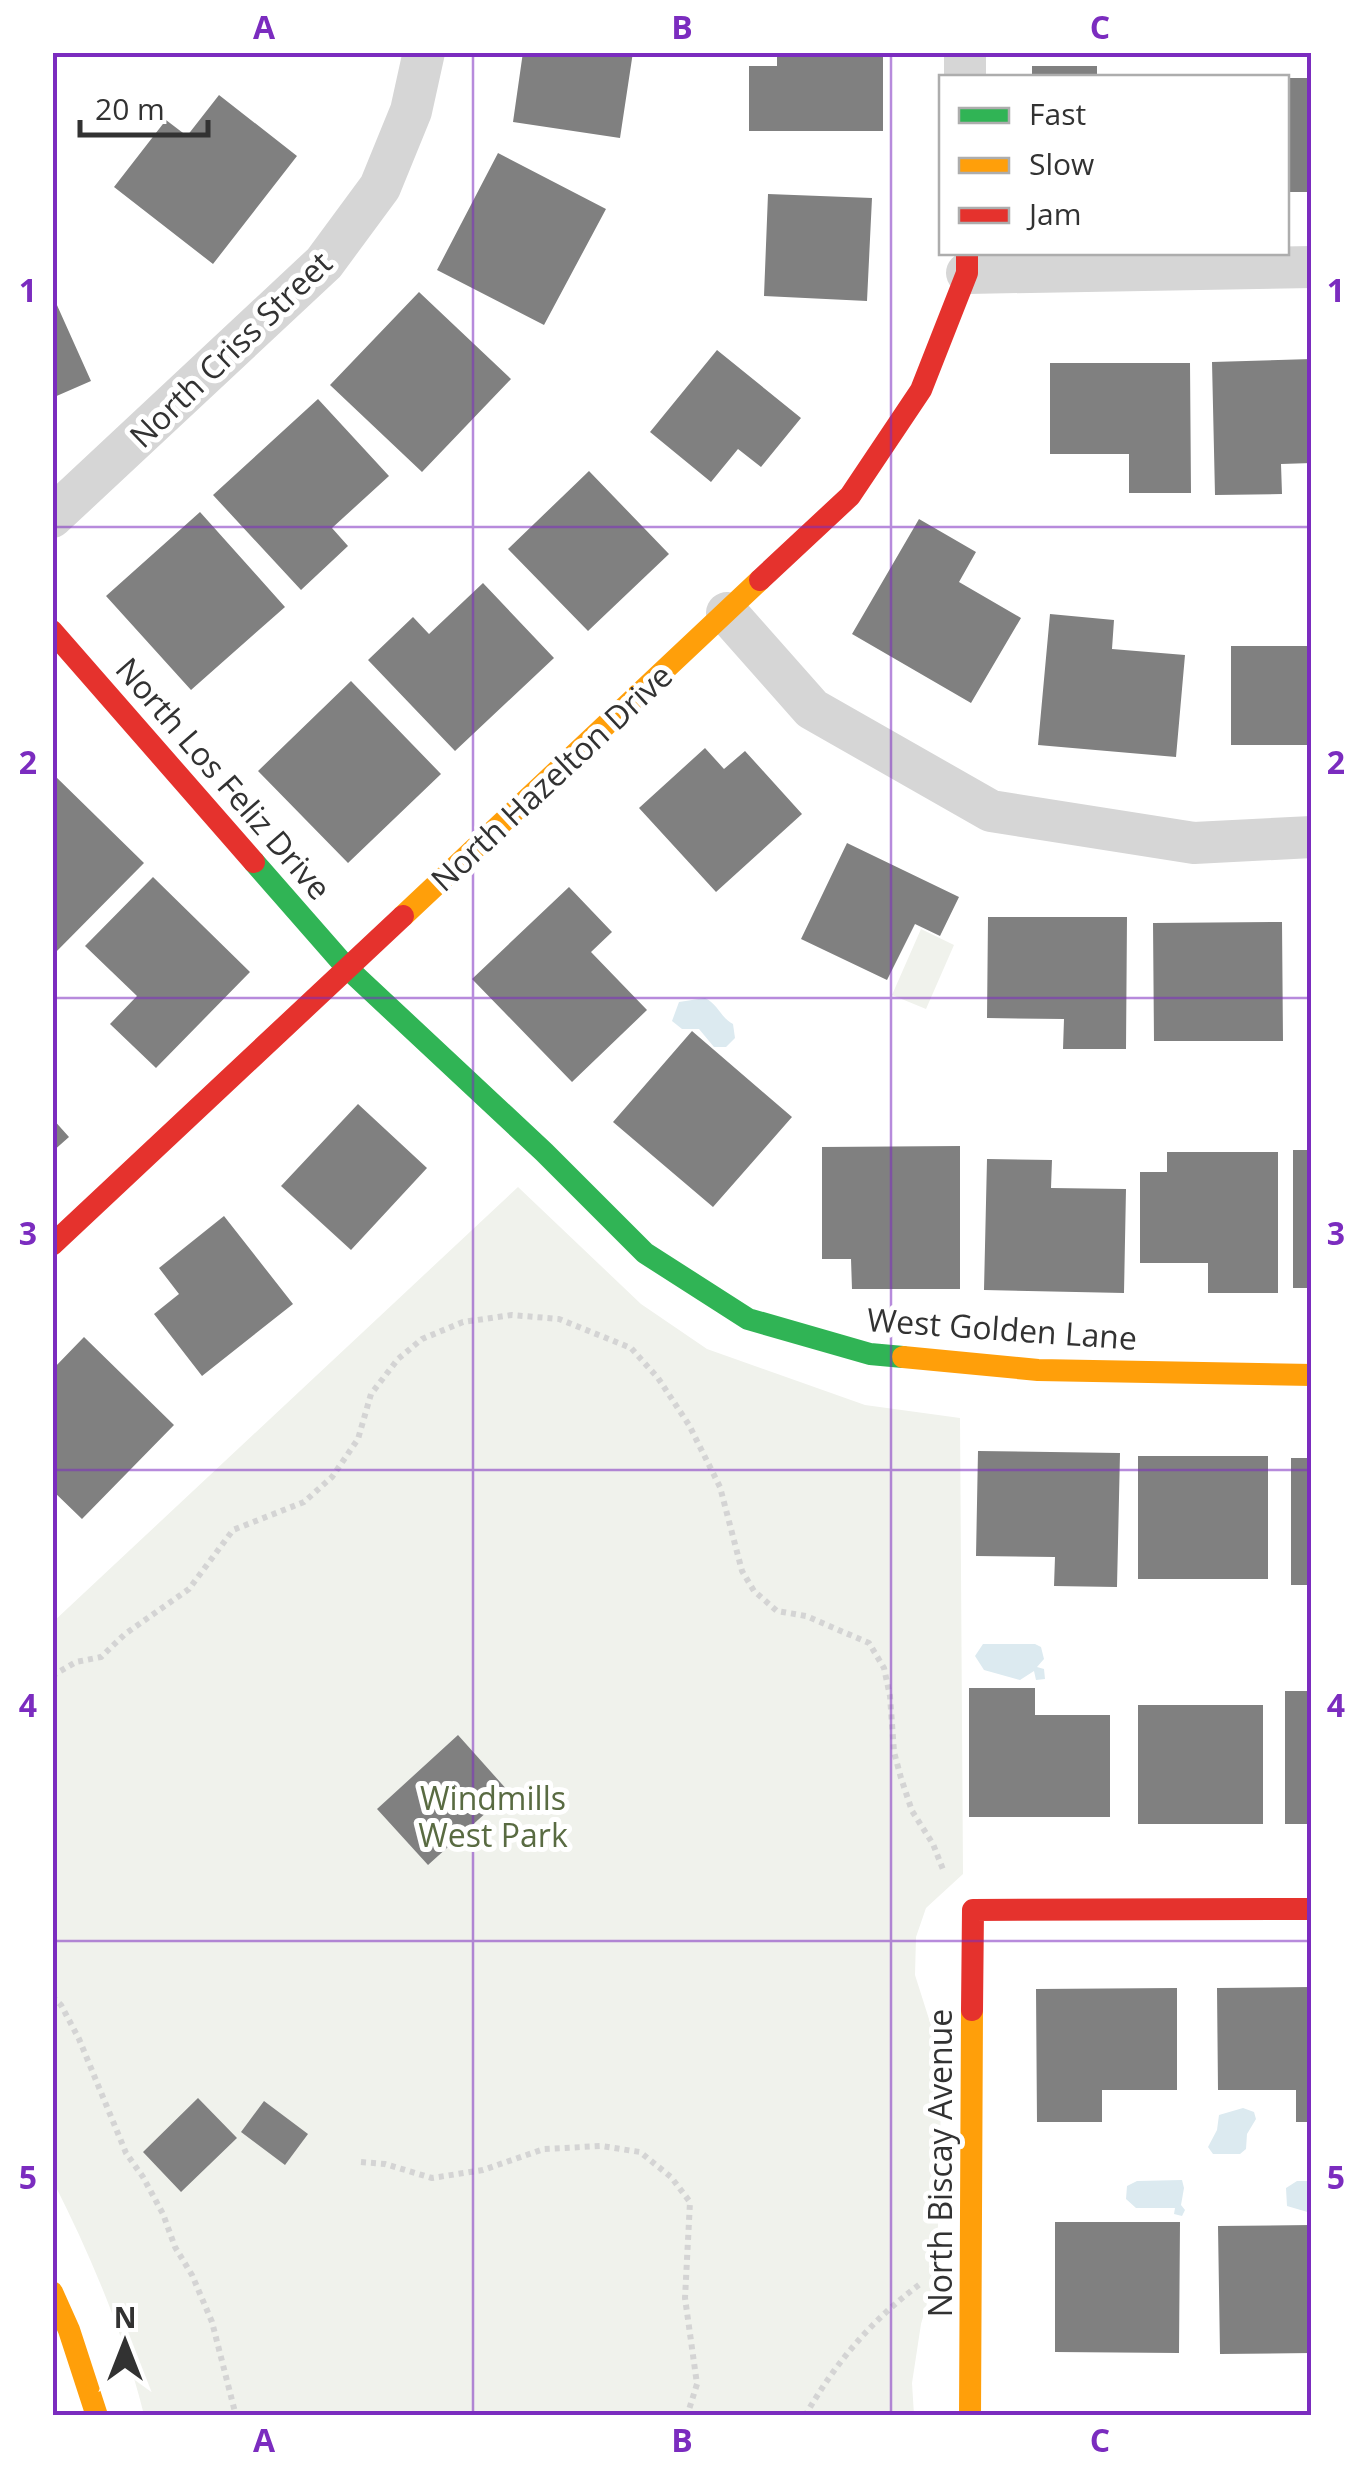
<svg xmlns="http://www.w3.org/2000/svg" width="1364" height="2468" viewBox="0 0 1364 2468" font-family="'Open Sans',sans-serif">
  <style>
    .green { fill: #f0f2ec }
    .water { fill: #dceaf0 }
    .building { fill: #808080 }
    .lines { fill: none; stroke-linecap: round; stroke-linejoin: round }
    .path { stroke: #d4d4d4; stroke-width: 6; stroke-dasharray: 5 5; stroke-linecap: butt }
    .street { stroke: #d6d6d6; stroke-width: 42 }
    .fast { stroke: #30b455; stroke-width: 22 }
    .slow { stroke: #ff9f0a; stroke-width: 22 }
    .jam { stroke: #e5322d; stroke-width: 22 }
    .grid { fill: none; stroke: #7b2cbf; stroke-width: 2.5; stroke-opacity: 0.55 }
    .labels { text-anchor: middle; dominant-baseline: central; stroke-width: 10; stroke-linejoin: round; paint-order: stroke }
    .street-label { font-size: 32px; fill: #323232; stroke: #fff }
    .park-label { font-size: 32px; fill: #596b42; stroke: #fff }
    .neatline { fill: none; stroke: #7b2cbf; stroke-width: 4 }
    .grid-label { font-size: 32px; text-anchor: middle; font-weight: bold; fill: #7b2cbf }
  </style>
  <rect width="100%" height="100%" fill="#fff"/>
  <path class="green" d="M921 929 954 945 926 1009 892 995Z
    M518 1187 641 1304 707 1349 865 1405 960 1418 963 1874 926 1908 916 1937 915 1975 942 2060 937 2269 921 2324 912 2383 914 2415H144C124 2334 91 2256 53 2181V1622Z"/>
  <path class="water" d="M705 998C719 1005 720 1017 733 1024L735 1038 726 1047H714L699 1029H682L672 1021 679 1002Z
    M983 1644H1035L1041 1647 1044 1659 1037 1667 1044 1669 1045 1679 1036 1680 1034 1671 1020 1680 984 1670 975 1656Z
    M1243 2108 1254 2112 1256 2119 1247 2134 1246 2149 1240 2154H1213L1208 2147 1217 2130 1219 2115Z
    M1182 2180 1184 2188 1181 2205 1185 2210 1182 2216 1174 2214 1175 2208H1136L1126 2199 1127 2186 1137 2181Z
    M1297 2181H1311V2213L1287 2206 1286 2188Z"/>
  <path class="building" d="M523 52H633L620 138 513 122Z
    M777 52H883V131H749V66H777Z
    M1032 66H1097V78H1032Z
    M1286 78H1312V192H1286Z
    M219 95 297 156 213 264 114 187 166 120 187 136Z
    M498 153 606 209 544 325 437 270Z
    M768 194 872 198 867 301 764 296Z
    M419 292 511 379 422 472 330 385Z
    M52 294 91 381 52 398Z
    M717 350 801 418 761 467 738 449 711 482 650 432Z
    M1312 359V463L1281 464 1282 494 1215 495 1212 362Z
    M1050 363H1190L1191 493H1129V454H1050Z
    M318 399 389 476 332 528 348 546 301 590 213 495Z
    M589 471 669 554 588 631 508 549Z
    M200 512 285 607 191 690 106 596Z
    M919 519 976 552 959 582 1021 618 971 703 852 634Z
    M483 583 554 658 455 751 368 660 413 617 429 634Z
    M1050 614 1114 620 1112 649 1185 655 1176 757 1038 745Z
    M1231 646H1312V745H1231Z
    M351 681 441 774 348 863 258 771Z
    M705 748 724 769 745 751 802 814 716 892 639 808Z
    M52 773 144 863 52 956Z
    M847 843 959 897 940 936 915 924 887 980 801 939Z
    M153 877 250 972 156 1068 110 1024 137 996 85 946Z
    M569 887 612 932 591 952 647 1010 572 1082 472 979Z
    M988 917H1127L1126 1049H1063L1064 1019 987 1018Z
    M1282 922 1283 1041H1154L1153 923Z
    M692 1031 792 1117 713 1207 613 1122Z
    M358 1104 427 1168 351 1250 281 1186Z
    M52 1118 69 1137 52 1152Z
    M960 1146V1289H852L851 1259H822V1147Z
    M1293 1150H1312V1288H1293Z
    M1167 1152H1278V1293H1208V1263H1140V1172H1167Z
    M987 1159 1052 1160 1051 1188 1126 1189 1124 1293 984 1290Z
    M224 1216 293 1304 202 1376 154 1314 179 1294 159 1268Z
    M84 1337 174 1425 82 1519 52 1490V1370Z
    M978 1451 1120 1453 1117 1587 1054 1586 1055 1557 976 1556Z
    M1138 1456H1268V1579H1138Z
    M1291 1458H1312V1585H1291Z
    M969 1688H1035V1715H1110V1817H969Z
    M1285 1691H1312V1824H1285Z
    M1138 1705H1263V1824H1138Z
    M458 1735 509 1792 428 1865 377 1809Z
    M1312 1987V2122H1296V2090H1218L1217 1988Z
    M1177 1988V2090H1102V2122H1037L1036 1989Z
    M198 2098 237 2138 181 2192 143 2152Z
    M264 2101 308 2134 285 2165 241 2132Z
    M1055 2222H1180L1179 2353 1055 2352Z
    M1312 2225V2353L1220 2354 1218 2226Z"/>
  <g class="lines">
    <path class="path" d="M52 1676 76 1662 101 1657 125 1634 189 1589 233 1530 304 1502 332 1477 358 1439 371 1394 398 1359 422 1339 463 1322 512 1315 559 1319 631 1348 658 1378 689 1425 720 1487 742 1571 754 1591 777 1611 806 1616 869 1643 884 1668 890 1696 894 1752 901 1778 912 1811 933 1844 944 1872
      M52 1996 61 2005 79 2039 126 2153 143 2177 163 2214 175 2247 192 2275 212 2322 236 2416
      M361 2162 385 2164 432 2178 483 2170 544 2149 601 2146 640 2152 671 2177 690 2202 685 2298 697 2384 687 2416
      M805 2416C835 2363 873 2318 923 2282"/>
    <path class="street" d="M965 52V78
      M967 273 1312 267
      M52 517 324 263 380 187 411 111 424 52
      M727 613 812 709 991 811 1194 843 1312 837"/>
    <path class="fast" d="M254 862 346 967 544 1152 645 1253 748 1319 870 1354 903 1357"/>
    <path class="slow" d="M403 916 760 580
      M903 1357 1038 1370 1312 1375
      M52 2292 69 2330 97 2416
      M970 2416 972 2010"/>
    <path class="jam" d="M760 580 850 496 921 390 967 273V252
      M52 631 254 862
      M52 1245 403 916
      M972 2010 973 1910 1312 1909"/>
  </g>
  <path class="grid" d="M473 52V2416M891 52V2416M52 527H1312M52 998H1312M52 1470H1312M52 1941H1312"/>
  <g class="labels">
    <g class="street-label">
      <text transform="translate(230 349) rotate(-44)">North Criss Street</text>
      <text transform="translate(551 777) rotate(-43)">North Hazelton Drive</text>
      <text transform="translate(224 778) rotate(49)">North Los Feliz Drive</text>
      <text transform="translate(1002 1328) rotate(4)">West Golden Lane</text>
      <text transform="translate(939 2163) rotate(-90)">North Biscay Avenue</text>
    </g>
    <g class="park-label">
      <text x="493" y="1797">Windmills<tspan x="493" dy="37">West Park</tspan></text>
    </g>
  </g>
  <rect width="1364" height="2468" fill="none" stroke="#ffffff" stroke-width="110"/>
  <rect x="939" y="75" width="350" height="180" fill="#ffffff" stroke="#adadad" stroke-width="2.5"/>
  <rect x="959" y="108" width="50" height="15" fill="#30b455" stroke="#adadad" stroke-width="2.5"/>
  <text x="1029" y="125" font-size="30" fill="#323232">Fast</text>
  <rect x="959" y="158" width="50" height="15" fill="#ff9f0a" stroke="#adadad" stroke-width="2.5"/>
  <text x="1029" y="175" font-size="30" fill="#323232">Slow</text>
  <rect x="959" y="208" width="50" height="15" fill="#e5322d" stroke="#adadad" stroke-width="2.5"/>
  <text x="1029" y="225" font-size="30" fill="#323232">Jam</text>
  <g transform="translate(125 2343)" stroke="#ffffff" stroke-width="8" paint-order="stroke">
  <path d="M0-8L18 38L0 25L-18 38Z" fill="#323232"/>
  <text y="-15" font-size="28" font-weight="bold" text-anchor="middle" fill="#323232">N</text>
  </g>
  <path d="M80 120v15h128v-15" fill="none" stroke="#323232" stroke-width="5"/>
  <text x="95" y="120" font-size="30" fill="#323232" stroke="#ffffff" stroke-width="8" paint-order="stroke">20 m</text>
  <rect x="55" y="55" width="1254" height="2358" class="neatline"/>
  <g class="grid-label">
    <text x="264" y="39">A</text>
    <text x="682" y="39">B</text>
    <text x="1100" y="39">C</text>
    <text x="28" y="302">1</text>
    <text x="1336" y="302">1</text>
    <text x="28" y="774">2</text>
    <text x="1336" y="774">2</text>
    <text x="28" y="1245">3</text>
    <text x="1336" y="1245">3</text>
    <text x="28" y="1717">4</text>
    <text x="1336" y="1717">4</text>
    <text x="28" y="2189">5</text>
    <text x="1336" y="2189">5</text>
    <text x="264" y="2452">A</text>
    <text x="682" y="2452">B</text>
    <text x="1100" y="2452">C</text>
  </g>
</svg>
